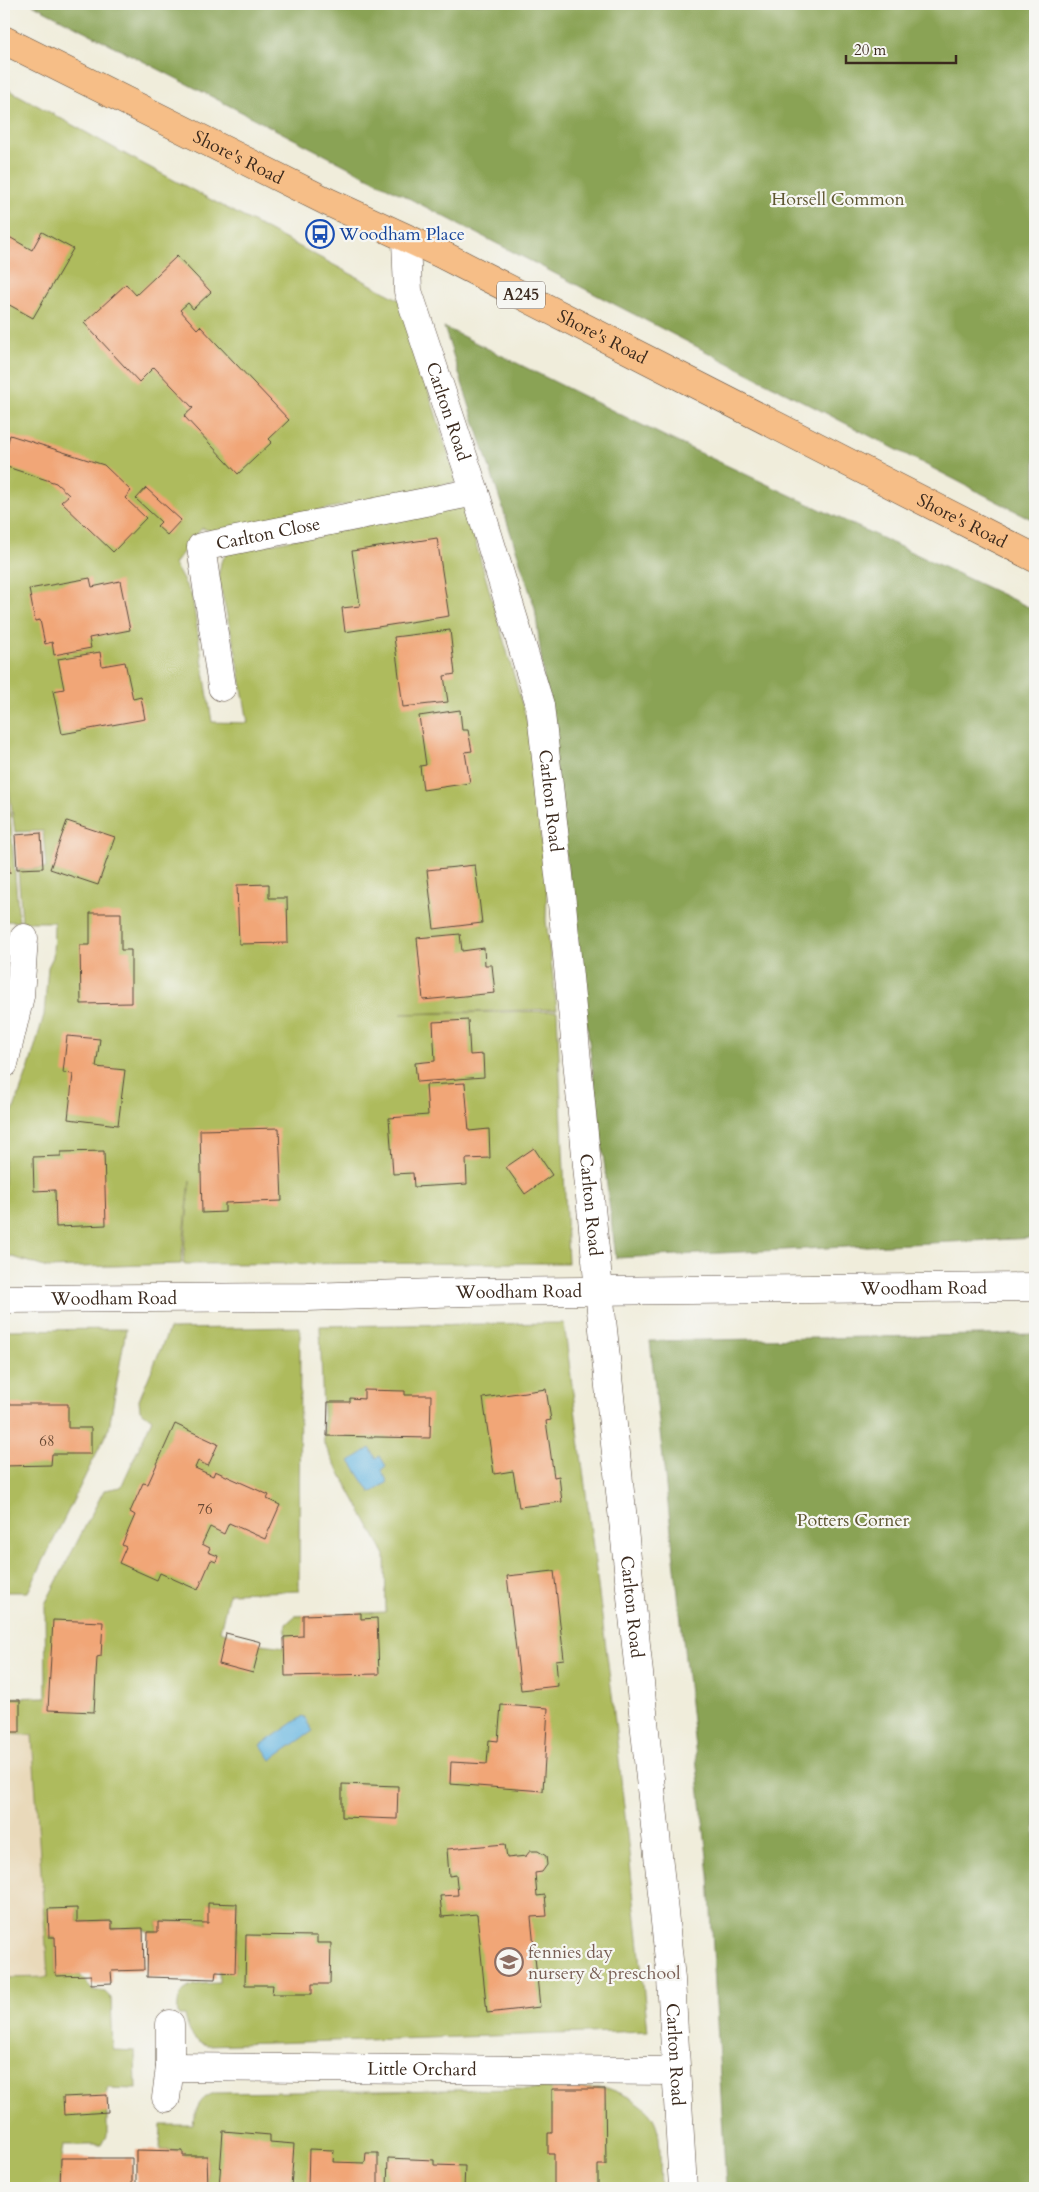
<svg xmlns="http://www.w3.org/2000/svg" width="1039" height="2192" viewBox="0 0 1039 2192" font-family="Cardo,serif">
  <style>
    .built { fill: #e9d9ba }
    .green { fill: #aebb5d; stroke: #74723e }
    .forest { fill: #8aa354; stroke: #626639 }
    .water { fill: #65b5e0; stroke: #50707f }
    .building { fill: #f1a677 }
    .lines { fill: none; stroke-linecap: round; stroke-linejoin: round }
    .minor-casing { stroke: #56473a; stroke-width: 29 }
    .tertiary-casing { stroke: #56473a; stroke-width: 29 }
    .primary-casing { stroke: #56473a; stroke-width: 29 }
    .minor { stroke: #fff; stroke-width: 28 }
    .tertiary { stroke: #fff; stroke-width: 28 }
    .primary { stroke: #f6be87; stroke-width: 28 }
    .labels { text-anchor: middle; dominant-baseline: central; stroke-width: 4.5; stroke-linejoin: round; paint-order: stroke }
    .number-label { font-size: 15px; fill: #684934 }
    .shield { fill: #f6f6f2; stroke: #73675e; stroke-width: 1 }
    .shield-label { font-size: 16px; font-weight: bold; fill: #3b2a1e }
    .street-label { font-size: 18px; fill: #3b2a1e; stroke: #f6f6f2 }
    .park-label { font-size: 18px; fill: #5e5631; stroke: #f6f6f2 }
    .transit-label { font-size: 18px; fill: #164399; stroke: #f6f6f2; text-anchor: start }
    .education-label { font-size: 18px; fill: #785e54; stroke: #f6f6f2; text-anchor: start }
  </style>
  <rect width="100%" height="100%" fill="#f6f6f2"/>
  <filter id="ink" filterUnits="userSpaceOnUse"><feTurbulence type="fractalNoise" baseFrequency=".02" numOctaves="2"/><feDisplacementMap in="SourceGraphic" scale="10" xChannelSelector="R" yChannelSelector="G"/><feConvolveMatrix kernelMatrix="1 2 1 2 8 2 1 2 1" color-interpolation-filters="sRGB"/></filter>
  <filter id="wash" filterUnits="userSpaceOnUse"><feTurbulence type="fractalNoise" baseFrequency=".0096" numOctaves="4" result="noise"/><feDisplacementMap in="SourceGraphic" scale="20" xChannelSelector="R" yChannelSelector="G"/><feGaussianBlur stdDeviation="1.12" result="paint"/><feColorMatrix in="noise" values="0 0 0 0 0 0 0 0 0 0 0 0 0 0 0 0 0 1.4 0 .05"/><feComposite in="paint" operator="in"/></filter>
  <g filter="url(#wash)">
    <rect width="100%" height="100%" fill="#f0eddb"/>
    <path class="built" d="M4 1734 32 1735 48 1978 4 2188Z"/>
    <path class="green" d="M4 87 134 159 400 300 457 482 214 532 202 528 174 564 192 596 212 722 248 723 236 653 218 578 221 562 228 552 465 506 531 735 542 848 547 880 546 920 557 1009 401 1014 557 1011 568 1263 183 1264 190 1180 181 1264 47 1268 4 1254V1136L29 1067 44 1015 48 967 53 957 54 922H22L18 870 46 868 43 831 15 832 6 766 19 922 4 921Z
      M564 1323 612 1694 648 2031 207 2045C191 2041 188 2029 185 2015H178C175 1983 195 1984 219 1983V1972H235L237 1904 209 1903 208 1923 158 1922V1932H148L142 1928 112 1929V1921L77 1922V1909L48 1910 49 1937H55L56 1976 80 1975 93 1990 105 1992 111 1998 113 2050 135 2051 136 2089 107 2088V2136L102 2145H63L61 2158 60 2188H4V1978L48 1977 32 1735 4 1734V1698L46 1697 45 1604 104 1490 121 1487 152 1419 140 1410 139 1400 169 1329 300 1327 299 1591 229 1593 220 1631 261 1644 285 1647 286 1624 295 1616 386 1612 385 1555 324 1444 320 1326Z
      M126 1329 109 1428 28 1592H4V1330Z
      M607 2088C669 2110 658 2131 661 2188H208L207 2156H183V2151L160 2150 161 2125H193C195 2110 200 2096 216 2093Z"/>
    <path class="forest" d="M32 4H1035V521Z
      M444 327 664 436 1035 610V1238L616 1258 535 608Z
      M1035 1334V2188H726L709 1875 650 1341Z"/>
    <path class="water" d="M370 1448 376 1458 380 1456 386 1466 381 1470 388 1482 371 1493 350 1461Z
      M303 1716 313 1731 271 1760 261 1745Z"/>
    <g id="blocks">
      <path class="building" d="M42 232 73 249 33 318 4 302V234L32 250Z
        M177 256 211 292 193 309 188 303 180 310 197 329 200 326 289 420 269 439 272 442 238 474 184 416 193 408 154 367 139 382 84 323 126 284 136 295Z
        M10 435 104 465 131 491 125 498 146 518 113 552 61 502 69 495 56 483 4 466V455Z
        M146 488 181 520 167 535 157 526 161 522 136 499Z
        M437 538 449 616 345 632 342 608 360 606 352 551Z
        M90 578 92 587 120 581 130 630 89 638 91 648 54 655 52 642 45 644 40 620 35 621 29 589Z
        M450 630 455 674 444 676 448 702 403 707 394 637Z
        M100 652 102 666 125 662 133 699 141 697 145 719 62 734 53 691 64 689 58 659Z
        M460 710 462 730H468L472 751 465 752 470 783 423 790 420 766 426 765 419 716Z
        M67 821 115 837 98 885 50 869Z
        M41 833 43 868 17 869 15 835Z
        M4 839 10 873H4Z
        M475 865 482 923 434 929 427 870Z
        M269 884V898H287L288 943 239 944 237 885Z
        M90 913H121V950H131V1003L81 1004 80 945H90Z
        M460 934 462 951 484 948 485 965H492L495 993 423 1000 417 938Z
        M468 1020 470 1055 483 1054 484 1077 417 1082 415 1063 435 1061 433 1022Z
        M67 1036 100 1039 96 1067 125 1070 118 1125 68 1119 73 1074 63 1073Z
        M465 1083 469 1131 489 1129 490 1158 466 1159 467 1184 414 1187 413 1173 393 1174 389 1118 428 1115 426 1085Z
        M279 1128 282 1201 225 1203V1212L202 1213 200 1130Z
        M534 1148 552 1175 525 1194 506 1167Z
        M104 1151 106 1225 56 1227 55 1190 34 1191 33 1157 61 1156V1152Z
        M546 1389 551 1420 546 1421 554 1477 559 1476 562 1502 519 1507 513 1471 494 1474 483 1398Z
        M364 1390 405 1391V1395H431L430 1438 327 1436 328 1402H350V1398L364 1399Z
        M4 1404H68V1428H91V1454H52L51 1465 4 1466Z
        M175 1424 218 1444 208 1466 198 1461 195 1468 213 1476 215 1471 269 1495 267 1499 280 1505 265 1539 229 1523 224 1534 210 1527 202 1544 210 1548 208 1552 218 1556 216 1562 211 1560 198 1590 160 1573 157 1580 119 1563 126 1547 122 1545 135 1515 130 1512 143 1483 148 1484Z
        M554 1571 564 1659 556 1660 558 1686 521 1690 507 1576Z
        M361 1613V1619L377 1618 379 1674 285 1676 284 1637 303 1636V1615Z
        M53 1620 103 1622 101 1656 97 1657 94 1712 48 1710Z
        M226 1633 261 1642 253 1673 219 1664Z
        M4 1700H20V1732H4Z
        M501 1705 548 1708 543 1791 450 1784 451 1762 487 1764 489 1740 498 1741Z
        M342 1784 398 1786 397 1819 342 1817Z
        M505 1844 507 1858 526 1856 530 1851H538L546 1856 547 1865 542 1872 535 1873 537 1896 545 1895 547 1916 531 1917 540 2007 487 2013 477 1914 442 1917 440 1896 458 1895 456 1875 449 1876 447 1849Z
        M208 1903 237 1904 235 1973 216 1972 215 1979 147 1977 148 1932H158V1922L208 1923Z
        M77 1908V1922L112 1921V1929L143 1928 144 1970 111 1971 112 1983 91 1984V1975L56 1976 55 1937H49L48 1909Z
        M246 1935 317 1936V1943H331L330 1984H312V1994H272L273 1985H245Z
        M552 2089H605L606 2165H598V2188H554V2154H548V2133H552Z
        M107 2095 108 2112 64 2115 63 2097Z
        M223 2131 270 2135V2142L294 2144 291 2188H219Z
        M309 2149 334 2150 333 2162 365 2163 366 2153H378V2188H308Z
        M136 2150 183 2151V2156H207L208 2188H136Z
        M61 2158H132V2188H60Z
        M388 2158 434 2160V2165L465 2166 464 2188H387Z"/>
    </g>
  </g>
  <g filter="url(#ink)">
    <use href="#blocks" fill-opacity="0" stroke="#56473a" stroke-width="1"/>
    <g class="lines">
      <defs>
        <g id="minor">
          <path id="s1" d="M406 240 408 291 475 492 540 705 561 893 599 1291 671 1979 683 2188"/>
          <path id="s2" d="M222 687 201 547 475 492"/>
          <path d="M4 1064 20 996 24 938"/>
          <path id="s3" d="M170 2067 675 2071"/>
          <path d="M166 2098 170 2067V2024"/>
        </g>
        <g id="tertiary">
          <path id="s4" d="M4 1299 307 1297 467 1292 1035 1287"/>
        </g>
        <g id="primary">
          <path id="s5" d="M4 40 326 201 441 254 1035 558"/>
        </g>
      </defs>
      <use href="#minor" class="minor-casing"/>
      <use href="#tertiary" class="tertiary-casing"/>
      <use href="#primary" class="primary-casing"/>
      <use href="#minor" class="minor"/>
      <use href="#tertiary" class="tertiary"/>
      <use href="#primary" class="primary"/>
    </g>
  </g>
  <defs>
    <symbol id="bus-ring" viewBox="-11 -11 22 22"><circle r="9.5" fill="#f6f6f2" stroke="#1a4fb4" stroke-width="1.5"/><path d="M-5-6H5V4H4V6H2V4H-2V6H-4V4H-5ZM-3.5-4V0h7V-4ZM-3.5 1.2v1.5H-2V1.2ZM2 1.2v1.5H3.5V1.2Z" fill="#1a4fb4"/></symbol>
    <symbol id="school-ring" viewBox="-11 -11 22 22"><circle r="9.5" fill="#f6f6f2" stroke="#8d6e63" stroke-width="1.5"/><path d="M0-5L7-2L0 1L-7-2ZM-4 1L0 2.5L4 1V4Q0 6-4 4Z" fill="#8d6e63"/></symbol>
  </defs>
  <g fill-rule="evenodd">
    <use href="#bus-ring" x="304" y="218" width="32" height="32"/>
    <use href="#school-ring" x="493" y="1946" width="32" height="32"/>
  </g>
  <g class="labels">
    <g class="number-label">
      <text x="47" y="1441">68</text>
      <text x="205" y="1509">76</text>
    </g>
    <rect class="shield" x="497" y="281.5" width="48" height="27" rx="4"/>
    <g class="shield-label">
      <text x="521" y="295">A245</text>
    </g>
    <g class="street-label">
      <text stroke="none"><textPath href="#s5" startOffset="262">Shore's Road</textPath></text>
      <text stroke="none"><textPath href="#s5" startOffset="668">Shore's Road</textPath></text>
      <text stroke="none"><textPath href="#s1" startOffset="178">Carlton Road</textPath></text>
      <text stroke="none"><textPath href="#s5" startOffset="1072">Shore's Road</textPath></text>
      <text stroke="none"><textPath href="#s2" startOffset="210">Carlton Close</textPath></text>
      <text stroke="none"><textPath href="#s1" startOffset="582">Carlton Road</textPath></text>
      <text stroke="none"><textPath href="#s1" startOffset="988">Carlton Road</textPath></text>
      <text stroke="none"><textPath href="#s4" startOffset="920">Woodham Road</textPath></text>
      <text stroke="none"><textPath href="#s4" startOffset="515">Woodham Road</textPath></text>
      <text stroke="none"><textPath href="#s4" startOffset="110">Woodham Road</textPath></text>
      <text stroke="none"><textPath href="#s1" startOffset="1392">Carlton Road</textPath></text>
      <text stroke="none"><textPath href="#s1" startOffset="1842">Carlton Road</textPath></text>
      <text stroke="none"><textPath href="#s3" startOffset="252">Little Orchard</textPath></text>
    </g>
    <g class="park-label">
      <text x="838" y="199">Horsell Common</text>
      <text x="853" y="1520">Potters Corner</text>
    </g>
    <g class="transit-label">
      <text x="339" y="234">Woodham Place</text>
    </g>
    <g class="education-label">
      <text x="528" y="1952">fennies day<tspan x="528" dy="21">nursery &amp; preschool</tspan></text>
    </g>
  </g>
  <rect width="1039" height="2192" fill="none" stroke="#f6f6f2" stroke-width="20"/>
  <path d="M846 55v8h110v-8" fill="none" stroke="#3b2a1e" stroke-width="2.5"/>
  <text x="854" y="55" font-size="15" fill="#3b2a1e" stroke="#f6f6f2" stroke-width="4" paint-order="stroke">20 m</text>
</svg>
